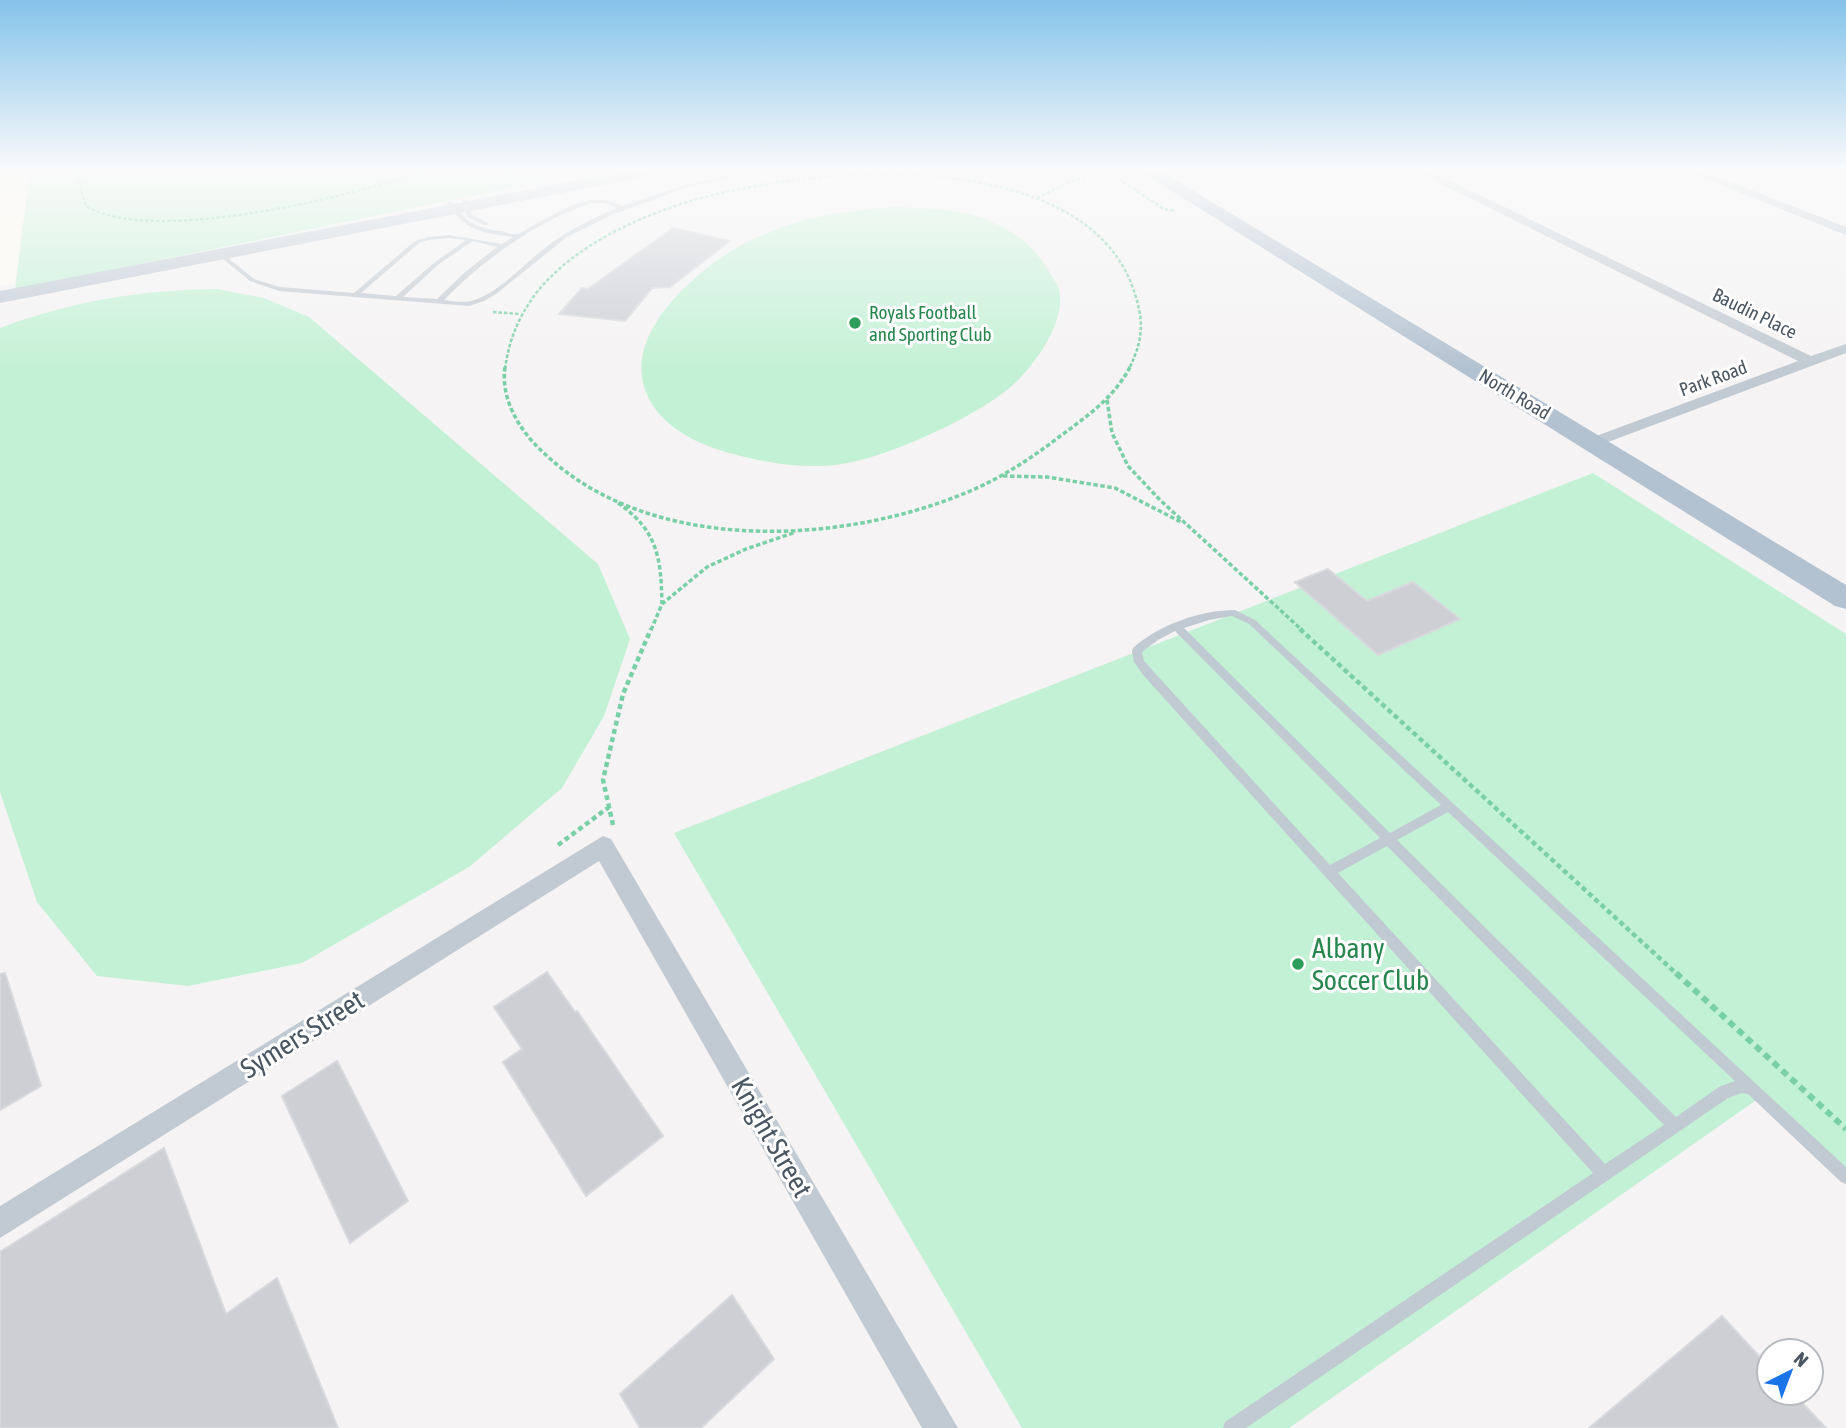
<svg xmlns="http://www.w3.org/2000/svg" width="1846" height="1428" viewBox="0 0 1846 1428" font-family="'Asap Condensed',sans-serif">
  <style>
    .commercial { fill: #fdf9ef }
    .green { fill: #c3f1d5 }
    .building { fill: #cdcfd5; stroke: #d7d9de; stroke-width: 2 }
    .lines { fill: none; stroke-linecap: round; stroke-linejoin: round }
    .path-far3 { stroke: #7ad0a6; stroke-width: 2.5; stroke-dasharray: 3.5 2; stroke-linecap: butt }
    .path-far2 { stroke: #7ad0a6; stroke-width: 3.5; stroke-dasharray: 4.5 2.5; stroke-linecap: butt }
    .path-far1 { stroke: #7ad0a6; stroke-width: 4.5; stroke-dasharray: 5 3.5; stroke-linecap: butt }
    .path { stroke: #7ad0a6; stroke-width: 6; stroke-dasharray: 7 5; stroke-linecap: butt }
    .service { fill: #c1cad2; fill-rule: evenodd }
    .minor { fill: #c1cad2; fill-rule: evenodd }
    .secondary { fill: #c1cbd6; fill-rule: evenodd }
    .primary { fill: #b3c2d1; fill-rule: evenodd }
    .leisure-dot { fill: #2e9e5b; stroke: #fff; stroke-width: 2.5 }
    .labels { text-anchor: middle; dominant-baseline: central; stroke-width: 6; stroke-linejoin: round; paint-order: stroke }
    .far-leisure-label { font-size: 19px; fill: #27864d; stroke: #fff; text-anchor: start }
    .far-street-label { font-size: 19px; fill: #4a5661; stroke: #fff }
    .near-leisure-label { font-size: 28px; fill: #27864d; stroke: #fff; text-anchor: start }
    .near-street-label { font-size: 28px; fill: #4a5661; stroke: #fff }
  </style>
  <rect width="100%" height="100%" fill="#f5f3f3"/>
  <path class="commercial" d="M0 170H30L15 283 0 286Z"/>
  <path class="green" d="M30 170H597L15 290Z
    M893 207C918 208 943 208 968 214 1004 223 1033 242 1051 275 1053 279 1058 284 1059 289 1066 320 1039 358 1019 379 989 412 887 458 842 464 810 469 773 464 741 456 711 449 673 435 654 407 614 349 679 286 725 255 745 241 774 230 798 222 829 213 861 210 893 207Z
    M217 289 264 298 309 317 598 564 630 639 604 716 562 788 469 867 302 963 188 986 97 976 37 902 0 792V328C73 301 139 290 217 289Z
    M1593 473 1846 634V1174L1762 1096 1289 1428H1022L674 833Z"/>
  <path class="building" d="M673 228 730 241 670 287 652 288 625 321 559 314 582 288 588 289Z
    M1328 569 1367 601 1413 582 1460 619 1378 655 1295 582Z
    M547 972 575 1012 577 1011 663 1136 586 1196 503 1062 522 1049 494 1007Z
    M5 973 41 1086 0 1110V974Z
    M337 1061 408 1201 350 1243 282 1096Z
    M164 1148 226 1314 277 1278 338 1428H0V1252Z
    M732 1295 774 1359 701 1428H640L620 1394Z
    M1722 1316 1769 1367V1393H1793L1826 1428H1589Z"/>
  <g class="lines">
    <path class="path-far3" d="M76 170 86 206C149 246 357 196 426 170
      M1105 170 1164 209 1176 211
      M1037 198 1071 181 1112 170
      M493 312 520 314
      M505 369C509 339 519 316 537 292 571 250 625 223 675 206 792 166 1074 140 1131 283 1144 317 1145 336 1129 369"/>
    <path class="path-far2" d="M505 367C500 401 522 434 546 455 652 554 837 545 963 494 998 480 1029 460 1059 437 1086 417 1114 398 1130 367
      M1107 400 1112 433 1128 466 1160 500 1302 630
      M1003 476 1047 477 1115 488 1181 522
      M618 503C658 531 661 558 662 604
      M651 630 662 604 707 567 746 549 796 532"/>
    <path class="path-far1" d="M1300 629 1678 975
      M613 825 603 780 623 694 651 629
      M558 845 609 807"/>
    <path class="path" d="M1676 973 1846 1129"/>
    <path class="service" d="M751 170H762L686 188 614 214 567 237 496 294 484 301 469 306 279 291 250 281 217 254 222 253 254 279 280 287 354 293 415 241 428 237 449 235 502 244 513 237C480 232 467 232 447 203L448 202H452C466 222 476 228 501 231 505 232 513 235 517 234 523 233 531 226 536 224 562 210 593 189 622 206L682 186ZM592 203H606L617 208C594 218 570 229 550 244 526 261 499 294 471 301 463 303 452 301 444 300 477 266 515 238 557 217 569 212 580 206 592 203ZM449 238 466 240 435 262 396 296 361 293 419 243 429 240ZM473 241 497 247 464 273 437 299 403 297 439 264Z
      M934 170H940L941 177H937Z
      M462 199 467 200 472 215 488 223V225H484L467 217Z
      M1235 610 1255 620 1846 1167V1184L1841 1182 1748 1094 1742 1093 1728 1098 1246 1428H1223L1225 1422 1593 1173 1144 676 1134 662 1132 651 1133 648C1159 625 1200 610 1235 610ZM1232 616 1249 624 1441 805 1390 833 1184 628 1209 620ZM1175 631 1380 838 1330 865 1144 661 1142 652 1158 640ZM1448 812 1735 1081 1719 1087 1676 1117 1397 840ZM1387 846 1664 1125 1605 1164 1338 873Z"/>
    <path class="minor" d="M1413 170H1428L1811 356 1846 344V353L1600 445H1588L1586 442 1588 439 1798 361Z
      M1684 170H1700L1846 227V235Z
      M603 836 611 839 958 1428H922L599 861 0 1238V1206Z"/>
    <path class="secondary" d="M630 170H662L654 175 0 303V291Z"/>
    <path class="primary" d="M1138 170H1159L1846 585V609L1835 606Z"/>
  </g>
  <linearGradient id="sky" x2="0" y2="1"><stop stop-color="#85c3ea"/><stop offset="0.46" stop-color="#fafafa"/><stop offset="1" stop-color="#fafafa" stop-opacity="0"/></linearGradient>
  <rect width="1846" height="370" fill="url(#sky)"/>
  <g class="leisure-dot">
    <circle cx="855" cy="323" r="7"/>
    <circle cx="1298" cy="964" r="7"/>
  </g>
  <g class="labels">
    <g class="far-leisure-label">
      <text x="869" y="312">Royals Football<tspan x="869" dy="22">and Sporting Club</tspan></text>
    </g>
    <g class="far-street-label">
      <text transform="translate(1755 313) rotate(26)">Baudin Place</text>
      <text transform="translate(1713 378) rotate(-20)">Park Road</text>
      <text transform="translate(1515 394) rotate(31)">North Road</text>
    </g>
    <g class="near-leisure-label">
      <text x="1312" y="948">Albany<tspan x="1312" dy="32">Soccer Club</tspan></text>
    </g>
    <g class="near-street-label">
      <text transform="translate(302 1034) rotate(-32)">Symers Street</text>
      <text transform="translate(772 1137) rotate(60)">Knight Street</text>
    </g>
  </g>
  <g transform="translate(1790 1372) rotate(42)"><circle r="33" fill="#ffffff" stroke="#b7bbc0" stroke-width="2"/>
  <path d="M0-5L12 26L0 18L-12 26Z" fill="#1a73e8"/>
  <text y="-10" font-size="19" font-weight="bold" text-anchor="middle" fill="#4a5661">N</text>
  </g>
</svg>
